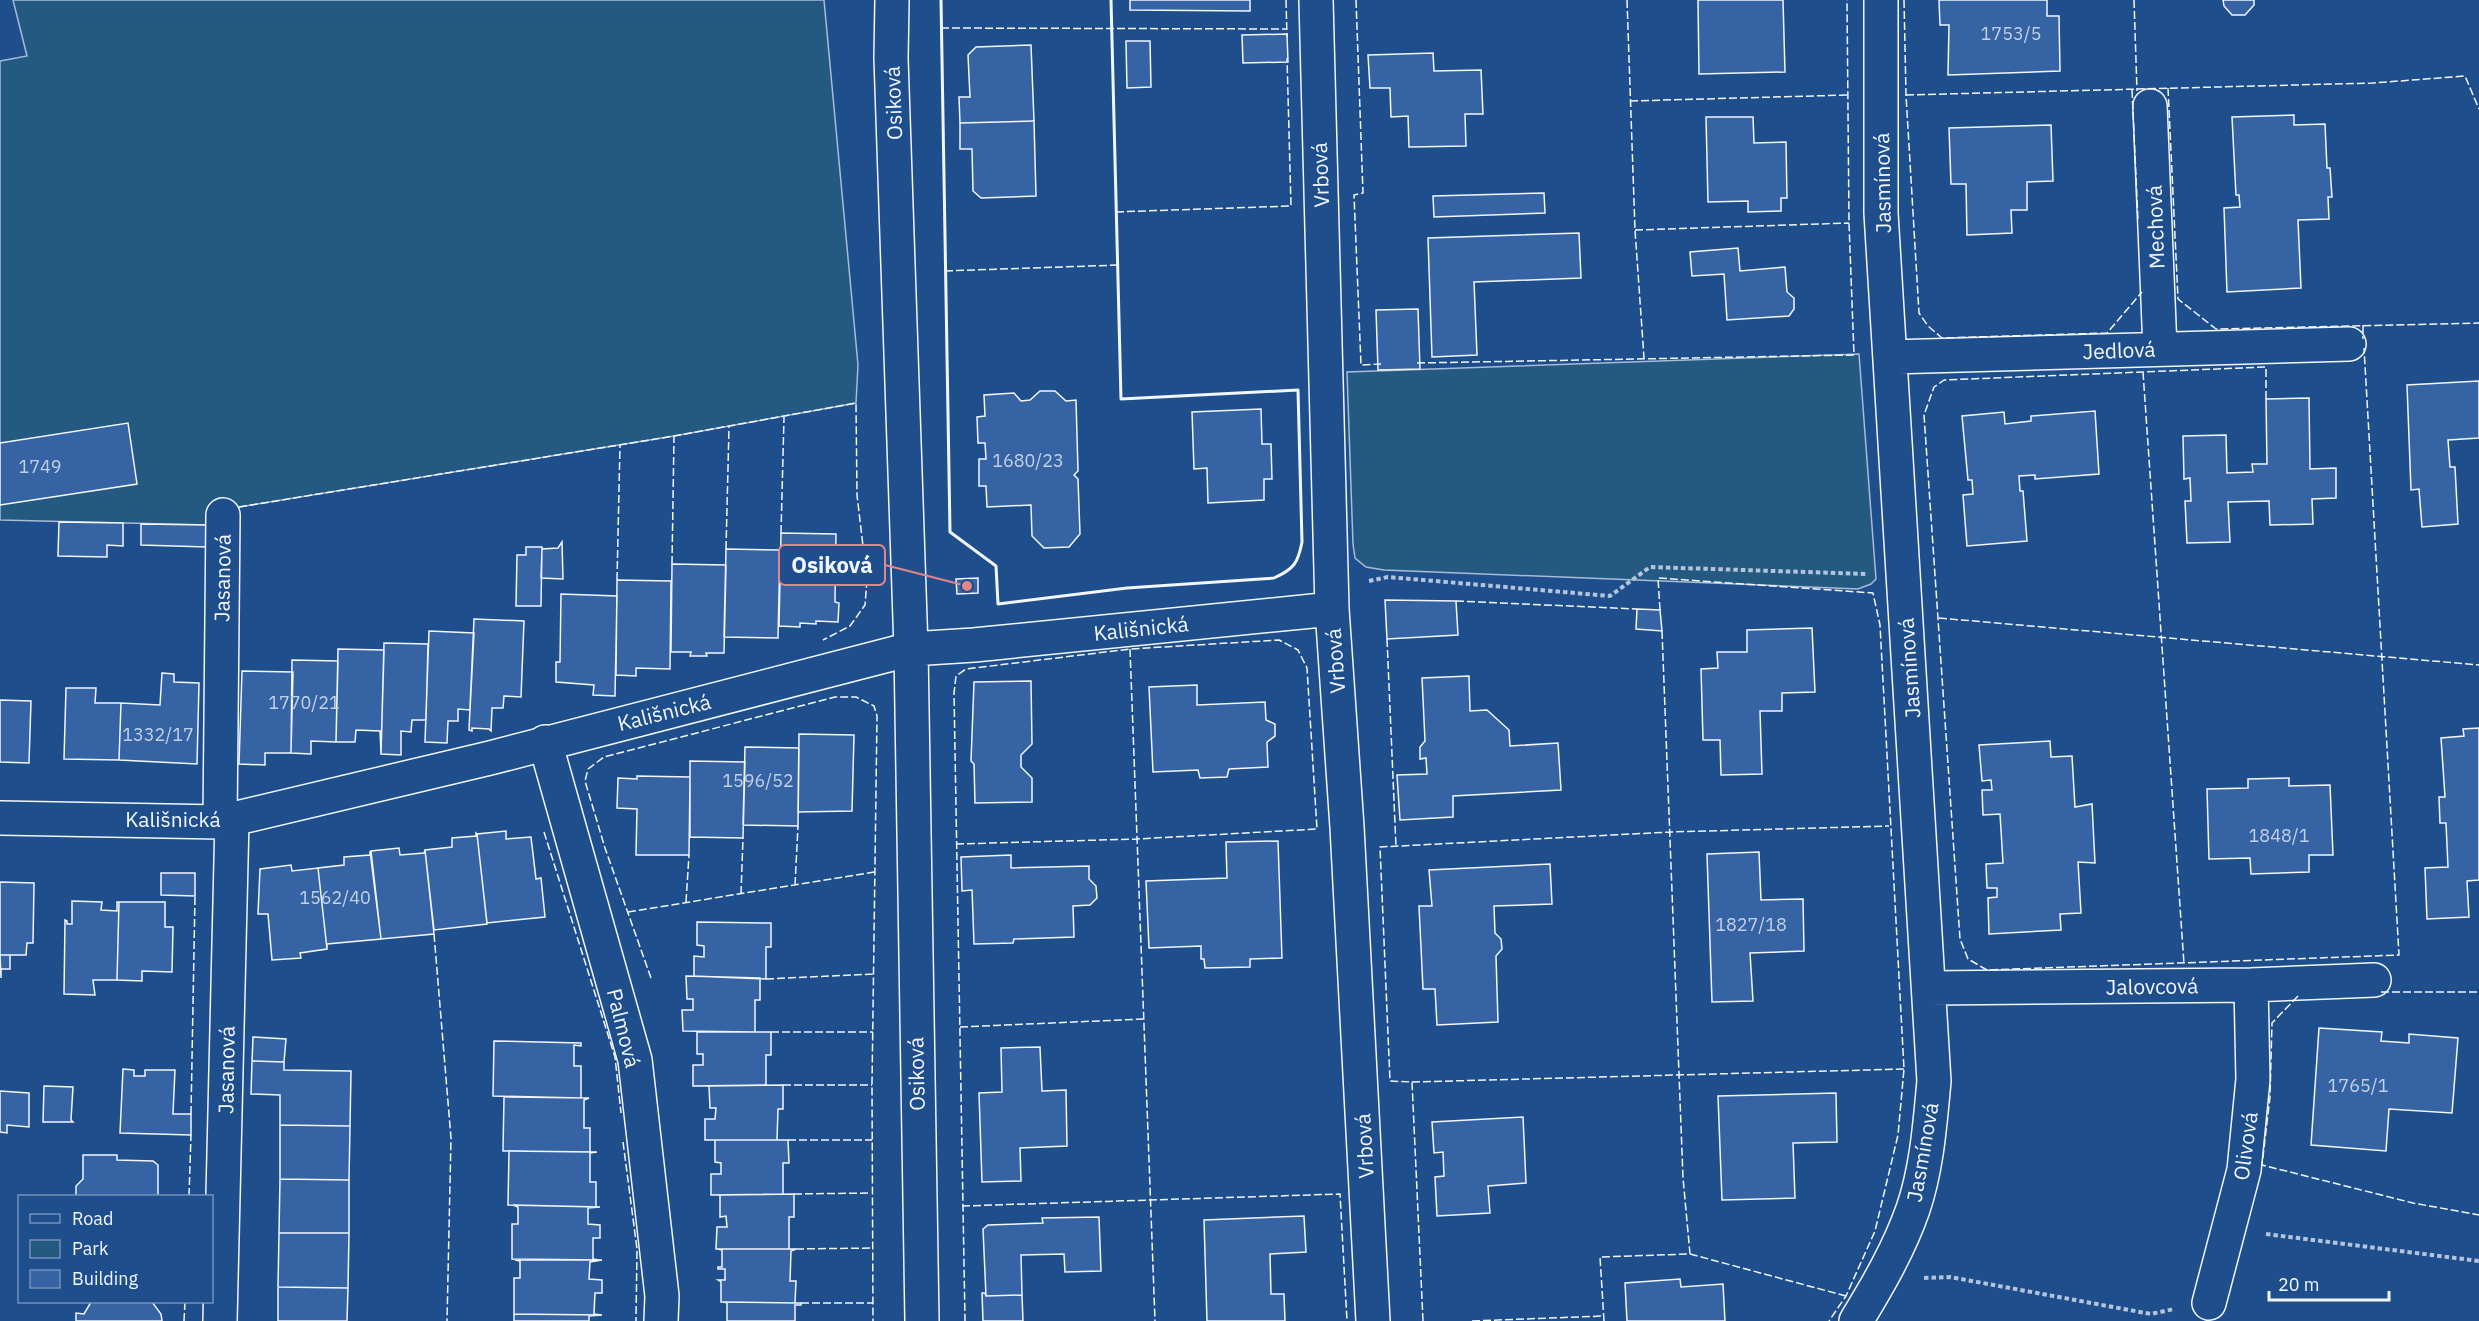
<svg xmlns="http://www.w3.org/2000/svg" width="2479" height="1321" viewBox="0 0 2479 1321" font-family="'IBM Plex Sans',sans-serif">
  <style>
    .green { fill: #245a82; stroke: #a8bbd7; stroke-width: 1.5 }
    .building { fill: #3563a3; stroke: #f2f6ff; stroke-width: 1.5 }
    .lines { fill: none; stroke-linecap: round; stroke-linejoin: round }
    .minor-casing { stroke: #f2f6ff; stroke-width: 36 }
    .path { stroke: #b3c4dc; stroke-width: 4; stroke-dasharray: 4.5 3; stroke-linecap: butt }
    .minor { stroke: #1f4e8c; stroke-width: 33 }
    .fence { stroke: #f2f6ff; stroke-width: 1.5; stroke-dasharray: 8 3; stroke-linecap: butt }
    .wall { stroke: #f2f6ff; stroke-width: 3 }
    .labels { text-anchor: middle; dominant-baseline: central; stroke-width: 4.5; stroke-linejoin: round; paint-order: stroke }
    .number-label { font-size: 18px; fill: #c3d1e8 }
    .street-label { font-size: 21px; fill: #f2f6ff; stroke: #1f4e8c }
    .leader { fill: none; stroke: #e38589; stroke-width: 2 }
    .callout-dot { fill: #e38589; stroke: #1f4e8c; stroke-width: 2 }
    .callout { fill: #1f4e8c; stroke: #e38589; stroke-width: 2 }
    .callout-label { font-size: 22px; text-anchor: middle; font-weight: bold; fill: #f2f6ff }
  </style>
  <rect width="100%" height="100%" fill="#1f4e8c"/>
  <path class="green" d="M13 0H824L858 365 856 403 674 436 239 507 208 525 0 520V61L27 56Z
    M1859 354 1876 579 1871 584 1858 589 1384 570 1366 567 1355 558 1353 544 1347 372Z"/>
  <path class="building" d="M1130 0H1250V11L1130 10Z
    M1698 0H1783L1785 72 1699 74Z
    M1939 0H2047V16H2059L2060 71 1948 75 1949 25H1940Z
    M2223 0H2254V5L2245 15H2232L2224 6Z
    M1287 34 1288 62 1243 63 1242 35Z
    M1126 41H1150L1151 87 1127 88Z
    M1031 45 1034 121 960 123 959 97H970L968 55 976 47Z
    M1433 53 1434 71 1481 70 1483 114H1465L1466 146 1409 147 1408 116 1391 117 1390 88H1370L1368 55Z
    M2294 115V125L2325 124 2327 168H2330L2332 197H2328L2329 219 2298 220 2301 288 2227 292 2224 208 2240 207 2239 195H2236L2232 117Z
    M1706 117H1753L1754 143 1786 142 1787 198H1781V211L1748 212V201L1708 202Z
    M1034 121 1036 196 981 198 973 191 972 149H960V123Z
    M2051 125 2053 181 2027 182V210H2011L2012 233 1967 235 1966 184H1951L1949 128Z
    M1544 193 1545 213 1434 217 1433 196Z
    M1579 233 1581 278 1474 282 1477 355 1432 357 1428 238Z
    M1738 248 1740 271 1785 267 1787 292 1794 298V309L1789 316 1727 320 1724 274 1692 276 1690 252Z
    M1418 309 1420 369 1378 370 1376 310Z
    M2479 381V438L2448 440 2450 467H2455L2458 524 2422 527 2419 489 2411 490 2407 385Z
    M1040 391H1055L1066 401 1076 400 1078 471 1074 475 1078 479 1080 534 1069 547 1044 548 1032 536 1031 505 987 507 986 486H979V459H986L985 443H978L977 417 985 416 984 395 1014 393 1021 401 1030 400Z
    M2309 398 2310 469 2336 468V498L2312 499 2313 524 2270 525 2269 501 2228 502 2230 542 2187 543 2185 501H2191L2190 478 2184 479 2183 436 2226 435 2227 473 2253 472 2252 464H2267L2266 399Z
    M1261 409 1262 444H1271L1272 479H1264V500L1208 503 1207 468 1194 469 1192 412Z
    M2095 411 2099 474 2035 479V475L2019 476 2020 491H2023L2027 541 1967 546 1963 495 1973 494 1972 480H1968L1962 416 2004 412 2005 424 2031 421V416Z
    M128 423 137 484 0 505V443Z
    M59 522 123 523V546L107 545V557L58 556Z
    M141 524 208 525 207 547 141 545Z
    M781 533 836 534 835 602 839 603 838 622 816 621V624L800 623V627L779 626Z
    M562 542 563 579 541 578 542 549 558 548Z
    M526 547H542L541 606H516L517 555H526Z
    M726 549 780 550 778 638 724 637Z
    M672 564 726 565 724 653H706L707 656H690L691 652H671Z
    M978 578V593L957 594 956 579Z
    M617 580 671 581 670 669 636 668V676L616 675Z
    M561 594 617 596 615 696 593 695 594 685 556 682V662H560Z
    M1385 600 1456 601 1458 635 1387 639Z
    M1637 609 1660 610 1662 631 1636 629Z
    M474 619 524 621 521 697 504 696 503 708H492L491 731 489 729 472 728V731L469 730Z
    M1812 628 1815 692 1782 693V711H1760L1762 774 1721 775 1720 740H1703L1701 669 1718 668 1717 652H1747V630Z
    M429 631 474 633 470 710 458 709V721H448L447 743 425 742Z
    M384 643 428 644 426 720H412L411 732 401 731V755L381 754Z
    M338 649 384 650 381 754 380 731 356 730 355 742H336Z
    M292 660 338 661 336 742 311 741V754L291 753Z
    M242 671 293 672 291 753H265V765L239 764Z
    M162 673 174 674V682L199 683 197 764 119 760 121 703 160 705Z
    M1469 676 1470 711 1487 710 1509 730 1510 746 1558 743 1561 790 1453 796V817L1400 820 1397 775 1427 774 1426 758 1420 759V747L1425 741 1422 678Z
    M1031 681 1032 744 1021 755V767L1032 778V802L975 803 974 764 971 761 974 682Z
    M1197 685V705L1265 702 1266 720 1275 724V736L1267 742 1268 767 1229 769 1227 777 1200 778 1198 770 1153 772 1149 687Z
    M66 688H96L95 703H121L119 760 64 759Z
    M0 700 31 701 29 763 0 762Z
    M2479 728V880L2467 881 2469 917 2427 919 2425 868 2448 867 2446 823H2440L2439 797H2445L2441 738 2464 736 2463 729Z
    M799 734 854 735 852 811 798 812Z
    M2050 741 2051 757 2072 756 2075 807 2092 804 2095 863 2078 862 2081 913 2060 914 2061 930 1989 934 1988 898 1997 897V888H1987L1986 864 2003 863 2000 814 1983 815 1982 790H1992L1991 780 1982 781 1979 745Z
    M745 747 799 748 798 826 743 825Z
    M690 761 745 762 743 838 690 837Z
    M637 776 690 777 689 855H636L637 809 617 808 618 778 637 779Z
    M2289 778V786L2330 785 2333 855H2309V872L2251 874 2250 858 2209 859 2207 789 2248 788V779Z
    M506 831V839L531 837 536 879 541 878 545 917 487 923 477 834Z
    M476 833 477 834 487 924 434 930 425 850 452 847V838L476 836Z
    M1278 841 1282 958 1250 959V967L1205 968 1204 959H1201V946L1149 948 1146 881 1227 878 1226 842Z
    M399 848 400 855 424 853 425 850 434 934 381 939 371 851Z
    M370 851 381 939 327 944V949L318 868 344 865V857L370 855Z
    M1759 852 1761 900 1803 899 1804 951 1750 953 1753 1001 1712 1002 1707 854Z
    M1011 855V868L1089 866V879L1096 886 1097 898 1090 905 1073 906 1074 937 1014 939 1013 943 974 944 972 890 962 891 961 857Z
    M1550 864 1552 904 1494 906 1495 933 1501 939 1502 949 1496 956 1498 1022 1437 1025 1435 989H1423L1419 906H1432L1429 870Z
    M291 865 292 871 318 868 327 949 300 953 301 958 272 960 268 914H258L260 869Z
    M161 873H195V896L161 895Z
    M0 882 34 883 33 943H27L26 955H0Z
    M72 901 102 902 101 910 117 911V902H119L117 980H93L95 995 64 994 65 920 67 921V924H72Z
    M119 902H165V927H173L172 972 142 971V981L117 980Z
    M697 922 771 923V947H766V979L694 976V956L704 957V946L697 945Z
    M0 955H10V969H1V978Z
    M686 976 760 978V1000H755V1032L683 1031 682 1010H693V999H687Z
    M2319 1028 2382 1032 2381 1041 2409 1043V1034L2458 1038 2452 1113 2389 1109 2386 1151 2311 1145Z
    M697 1032H771V1055H766V1085L693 1086V1065H703V1054H697Z
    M253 1037 286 1039 284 1062 252 1061Z
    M494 1041 581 1043V1046L574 1045V1066H581V1098L493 1096Z
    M1040 1047 1042 1091 1066 1090 1067 1146 1020 1148 1021 1181 982 1182 979 1093 1002 1092 1001 1048Z
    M252 1061 284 1062V1070L351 1071 350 1126 280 1125V1095L251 1094Z
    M123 1069 134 1070V1076H145V1070H175L173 1114H191V1135L120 1133Z
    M783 1085V1109H778L777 1140H705V1119H715L716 1108H710L709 1086Z
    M44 1086 73 1087 71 1120 73 1122H43Z
    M0 1091 29 1093V1127L7 1125V1133L0 1132Z
    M1836 1093 1837 1142 1793 1143 1795 1198 1722 1200 1718 1096Z
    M504 1097 589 1098 584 1100V1128H590V1152L503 1151Z
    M1523 1117 1526 1183 1488 1186 1490 1213 1437 1216 1435 1177 1444 1176 1443 1152 1434 1153 1432 1122Z
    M280 1125 350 1126 349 1180 280 1179Z
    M715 1140H788L789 1163H783V1194L711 1195V1174H721V1163L715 1162Z
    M509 1151 597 1152 590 1153V1182H596V1207L508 1205Z
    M83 1155H117V1160L153 1161 158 1165V1196H76V1186L83 1179Z
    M280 1179 349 1180V1233H279Z
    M794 1194V1217H789V1249H716L717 1227H727L726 1216 720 1217V1195Z
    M513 1205 600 1207 588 1208V1224L600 1225V1238H593V1259L599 1260 512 1259V1224H518V1207Z
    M1304 1216 1306 1252 1270 1254 1271 1294H1284L1285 1321H1207L1204 1220Z
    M1099 1217 1101 1271 1065 1272 1064 1254 1021 1255 1022 1295 986 1296 983 1229 988 1225 1043 1223 1042 1218Z
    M279 1233H349L348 1288 278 1287Z
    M718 1249H796L791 1251 790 1281H796L795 1303 721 1302V1282L718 1280H725V1269H718V1267H722V1250Z
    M515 1260H602L590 1262 589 1279 602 1280V1293H595L594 1314 602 1315 514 1314V1278H520V1261Z
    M1680 1279 1681 1287 1723 1284 1725 1321H1627L1625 1283Z
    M278 1287 348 1288 347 1321H278Z
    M982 1293H985L986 1296 1022 1295 1023 1321H983Z
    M91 1302H152L161 1314 162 1321H76V1313L84 1314Z
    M723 1302 795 1303H801V1305H795V1321H727V1303Z
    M514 1314 602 1315 589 1316V1321H514Z"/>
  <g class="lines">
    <defs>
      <path id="minor" d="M892 0 891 58 911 649 922 1321
        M1316 0 1332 609 1347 827 1373 1321
        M2150 106 2160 349
        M1890 357 2349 344
        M545 742 635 1060 662 1296 661 1321
        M0 818 220 822 490 758 911 649 974 645 1332 609
        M220 822 223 515
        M1929 988 2251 985 2374 980
        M2209 1303 2244 1170 2253 1079 2251 985
        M220 1321 232 819
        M1856 1321C1878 1285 1899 1249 1913 1209 1927 1168 1930 1123 1934 1081L1881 213V0"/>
    </defs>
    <use href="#minor" class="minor-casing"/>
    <path class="path" d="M1369 581 1388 577 1610 596 1650 567 1867 574
      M2266 1234 2479 1261
      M1924 1278 1950 1277 2151 1314 2174 1309"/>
    <use href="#minor" class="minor"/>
    <path class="fence" d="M1286 0 1287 37
      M1356 0 1363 193 1354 195 1361 365 1381 364
      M1627 0 1635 230 1644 358
      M1904 0 1906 95 1919 313 1928 326 1942 338 2107 333 2142 292
      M2134 0 2137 91
      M941 28 1286 29
      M2168 88 2178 299 2216 329 2479 323
      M2132 90 2138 220
      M1906 95 2373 83 2465 76 2479 109
      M1630 101 1848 95
      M1116 212 1291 206 1287 58
      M1635 230 1849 223
      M945 271 1118 265
      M2363 325V339
      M1417 363 1854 355 1849 223 1847 0
      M2143 372 2184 964
      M2266 399V367L1944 380 1934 387 1924 415 1960 939 1968 959 1987 970 2399 955 2364 348
      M239 507 674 436 856 403 857 495 867 580 865 605 850 626 823 640
      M781 533 784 417
      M726 549 729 427
      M672 564 674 436
      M617 580 620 445
      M1456 601 1637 609
      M1660 610 1658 578 1873 593 1880 625 1904 1069 1898 1135 1875 1231 1846 1296 1829 1321
      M1939 618 2479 665
      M1662 631 1683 1178 1690 1254
      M1387 639 1396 847
      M1130 649 1155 1321
      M544 832 615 1057 621 1113
      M956 844 1137 839 1317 829 1307 668 1298 650 1279 640 1130 649 966 669 956 676 954 693 965 1321
      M795 885 798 826
      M741 894 743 838
      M686 902 689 855
      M628 912 874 872
      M434 934 451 1138 447 1321
      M651 978 605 848 585 781 588 769 604 757 835 697H856L874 706 877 716 872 1085 873 1321
      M766 979 873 974
      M2381 992H2479
      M2298 996 2272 1023 2270 1097 2262 1165 2413 1203 2479 1215
      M960 1027 1143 1019
      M771 1032H873
      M1412 1082 1904 1069
      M783 1085H872
      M191 1114 195 896
      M788 1140H872
      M623 1142 637 1249 636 1321
      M794 1194 871 1193
      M189 1196 191 1135
      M962 1206 1340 1194 1347 1321
      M796 1249 872 1248
      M801 1303H873
      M184 1321 185 1302
      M1423 1321 1412 1082 1390 1081 1380 847 1670 832 1889 826
      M1472 1321 1604 1316
      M1604 1321 1600 1257 1690 1254 1846 1296"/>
    <path class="wall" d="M941 0 950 532 996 566 998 604 1127 588 1274 578C1294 569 1298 563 1302 542L1298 390 1121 399 1111 0"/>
  </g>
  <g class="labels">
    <g class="number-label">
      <text x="2011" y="33">1753/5</text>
      <text x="1028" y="460">1680/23</text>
      <text x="40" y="466">1749</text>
      <text x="304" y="702">1770/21</text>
      <text x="158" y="734">1332/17</text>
      <text x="758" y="780">1596/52</text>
      <text x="2279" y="835">1848/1</text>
      <text x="335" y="897">1562/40</text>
      <text x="1751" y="924">1827/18</text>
      <text x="2358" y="1085">1765/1</text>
    </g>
    <g class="street-label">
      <text transform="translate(893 103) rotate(-92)">Osiková</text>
      <text transform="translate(1320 175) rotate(-92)">Vrbová</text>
      <text transform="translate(1882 183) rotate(-91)">Jasmínová</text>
      <text transform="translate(2155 227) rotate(-92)">Mechová</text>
      <text transform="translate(2119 350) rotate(-2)">Jedlová</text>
      <text transform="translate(222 578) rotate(-89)">Jasanová</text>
      <text transform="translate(1141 628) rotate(-6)">Kališnická</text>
      <text transform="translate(1335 661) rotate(-94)">Vrbová</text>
      <text transform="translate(1909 668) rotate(-94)">Jasmínová</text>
      <text transform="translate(664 712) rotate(-14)">Kališnická</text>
      <text x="173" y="819">Kališnická</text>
      <text transform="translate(2152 986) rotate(-1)">Jalovcová</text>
      <text transform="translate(624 1028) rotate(76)">Palmová</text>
      <text transform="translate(226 1070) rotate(-89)">Jasanová</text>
      <text transform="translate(916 1074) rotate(-91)">Osiková</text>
      <text transform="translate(1364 1146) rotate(-93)">Vrbová</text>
      <text transform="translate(2245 1146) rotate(-82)">Olivová</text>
      <text transform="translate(1922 1152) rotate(-80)">Jasmínová</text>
    </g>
  </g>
  <path class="leader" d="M967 586L885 565"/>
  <circle class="callout-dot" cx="967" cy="586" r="6"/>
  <rect class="callout" x="779" y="545" width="106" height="40" rx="6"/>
  <g class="callout-label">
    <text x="832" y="573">Osiková</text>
  </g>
  <rect x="18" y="1195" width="195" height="108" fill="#1f4e8c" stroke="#7391ba" stroke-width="1.5"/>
  <rect x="30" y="1214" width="30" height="9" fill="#1f4e8c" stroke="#7391ba" stroke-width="1.5"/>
  <text x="72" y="1225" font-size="18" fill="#f2f6ff">Road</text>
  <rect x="30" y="1240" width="30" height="18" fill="#245a82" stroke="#7391ba" stroke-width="1.5"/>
  <text x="72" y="1255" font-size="18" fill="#f2f6ff">Park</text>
  <rect x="30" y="1270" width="30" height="18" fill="#3563a3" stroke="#7391ba" stroke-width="1.5"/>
  <text x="72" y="1285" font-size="18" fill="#f2f6ff">Building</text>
  <path d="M2269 1291v9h120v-9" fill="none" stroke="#f2f6ff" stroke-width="3"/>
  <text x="2278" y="1291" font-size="18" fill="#f2f6ff" stroke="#1f4e8c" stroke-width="4.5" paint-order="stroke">20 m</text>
</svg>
